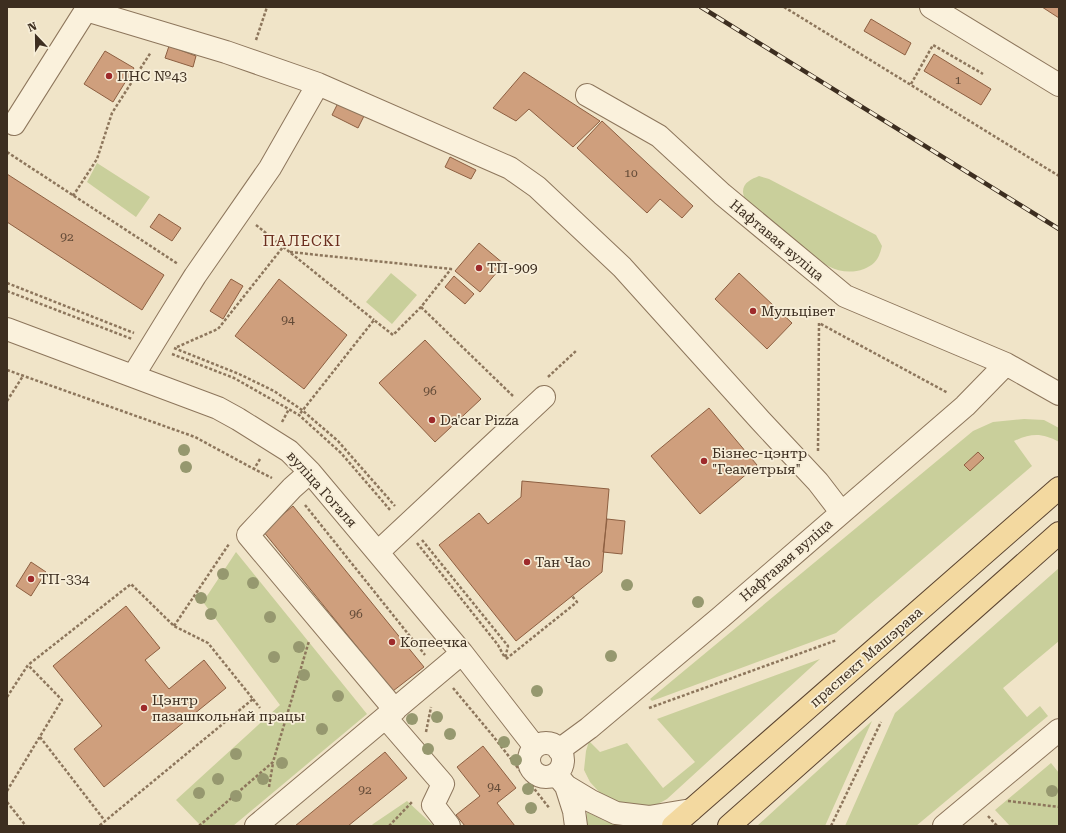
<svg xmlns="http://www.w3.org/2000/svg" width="1066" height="833" viewBox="0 0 1066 833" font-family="'Roboto Serif',serif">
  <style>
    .green { fill: #c9cf9b }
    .building { fill: #cf9f7d; stroke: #8d5f41 }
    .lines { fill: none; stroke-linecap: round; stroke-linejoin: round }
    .minor-casing { stroke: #8d765c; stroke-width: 24 }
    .major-casing { stroke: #5b4430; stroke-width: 24 }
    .path { stroke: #8d765c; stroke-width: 2.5; stroke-dasharray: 3 2; stroke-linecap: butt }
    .minor { stroke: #faf1dc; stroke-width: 22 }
    .major { stroke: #f3d9a0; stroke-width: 22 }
    .rail-casing { stroke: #3d2e20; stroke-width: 4.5 }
    .rail { stroke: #f7eed8; stroke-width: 3; stroke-dasharray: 9; stroke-linecap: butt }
    .tree { fill: #96986f }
    .poi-dot { fill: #9e2a2b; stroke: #f7eed8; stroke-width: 1.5 }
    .labels { text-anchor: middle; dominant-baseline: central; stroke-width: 3.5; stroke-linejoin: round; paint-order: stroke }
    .number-label { font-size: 12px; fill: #624a37 }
    .poi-label { font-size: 14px; fill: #3d2e20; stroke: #f7eed8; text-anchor: start }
    .street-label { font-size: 14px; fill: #3d2e20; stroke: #f7eed8 }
    .neighbourhood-label { font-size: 15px; letter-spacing: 1px; fill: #6b2e1e; stroke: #f7eed8 }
  </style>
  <rect width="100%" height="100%" fill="#f0e4c8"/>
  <path class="green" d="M97 163 150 197 136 217 87 182Z
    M759 176 769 179 876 235 882 246C879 258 876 264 864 269 836 279 815 258 794 242 782 234 743 207 743 192 743 182 752 179 759 176Z
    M391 273 417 295 392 324 366 302Z
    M1024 419 1044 420 1059 428V442C1042 433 1032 433 1014 441L1032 466 836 633 652 701 650 699 973 431 993 422Z
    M236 552 367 714 233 826H201L176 800 280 705 203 602Z
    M1059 568V641L1003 688 1027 717 1040 706 1048 716 916 826H845L895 713Z
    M820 659 667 799 658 804 650 807 614 802 601 794 590 782 584 770 586 751 589 741 600 752 627 743 663 788 695 762 657 719Z
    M872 721 825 826H757Z
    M1051 763 1059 773V826H1010L995 810Z
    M407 801 434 826H371L373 824Z
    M587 812 605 821 624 826H587L586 819Z"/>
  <path class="building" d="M1042 7H1059V18Z
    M871 19 911 43 905 55 864 31Z
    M169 46 196 56 193 67 165 58Z
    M105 51 134 68 113 102 84 84Z
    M934 54 991 89 981 105 924 71Z
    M524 72 600 121 573 147 529 109 516 121 493 108Z
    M338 103 364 116 358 128 332 115Z
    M602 121 693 206 682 218 660 199 647 213 577 148Z
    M450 157 476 170 471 179 445 167Z
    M7 174 164 275 142 310 7 222Z
    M159 214 181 228 172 241 150 227Z
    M479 243 504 264 480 292 455 271Z
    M739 273 792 323 767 349 715 299Z
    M454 276 474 294 465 304 445 287Z
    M231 279 243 286 223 319 210 311Z
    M279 279 347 335 304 389 235 336Z
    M425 340 481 399 435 442 379 383Z
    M709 408 757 465 700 514 651 456Z
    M978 452 984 458 970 471 964 465Z
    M522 481 609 489 602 572 516 641 439 545 479 513 488 524 521 497Z
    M293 506 424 667 393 691 263 531Z
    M607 519 625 521 622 554 603 552Z
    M31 562 46 572 31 596 16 586Z
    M126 606 160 648 145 660 169 689 204 660 226 688 104 787 74 749 102 726 53 666Z
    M483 746 516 788 497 803 515 826H465L456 815 480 796 457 767Z
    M385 752 407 778 348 826H295Z"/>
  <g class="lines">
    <defs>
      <path id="minor" d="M931 7 1059 85
        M587 95 659 136 722 194 845 296 1006 364 1059 394
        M14 124 86 10 226 52 318 84
        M7 329 218 408 238 419 289 451 310 472 462 653 535 747
        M133 376 173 311 195 276 270 168 318 84 510 168 537 187 622 267 760 420 818 482 841 512
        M310 472 292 488 248 535 395 710
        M378 552 544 397
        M386 718 443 784 433 805 449 826
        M529 760a17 17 0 1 1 34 0a17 17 0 1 1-34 0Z
        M559 750 589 728 721 617 965 406 1006 364
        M556 774 566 786 591 801 616 813 649 817 691 810
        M566 786 574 811 576 826
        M256 826 462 653
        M944 826 1059 730"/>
      <path id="major" d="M673 826 1059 488
        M729 826 1059 533"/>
    </defs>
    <use href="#minor" class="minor-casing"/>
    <use href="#major" class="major-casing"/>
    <path class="path" d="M784 7 1059 176
      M256 40 267 7
      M911 84 933 45 983 74
      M7 152 178 264
      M73 196 97 159 112 113 151 52
      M256 225 374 320
      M290 252 451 269 421 307 393 335 374 320 299 415
      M7 283 134 333
      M7 291 132 339
      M421 307 514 397
      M177 347 218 329 283 247
      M174 348 239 374 274 391 302 410 338 441 395 506
      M172 354 234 378 299 415 341 453 391 511
      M7 370 195 437 254 469
      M548 377 577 350
      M7 401 23 376
      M282 422 289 409
      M818 451 819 323 948 393
      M260 459 254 469 272 478
      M305 505 425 655
      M422 540 508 646 505 659
      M417 543 498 645 505 658
      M174 626 229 544
      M506 659 577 602 572 596
      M453 688 493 736 550 809
      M7 697 28 665 131 584 174 626 208 643 253 699 99 826
      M253 699 260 708
      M649 708 837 640
      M426 732 431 707
      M40 737 105 821
      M269 787 273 763
      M7 791 62 700 28 665
      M1008 801 1059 807
      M7 802 26 826
      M988 816 997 826
      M199 826 273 762 309 641
      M389 826 412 802
      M831 826 881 722"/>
    <use href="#minor" class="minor"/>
    <use href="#major" class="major"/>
    <defs>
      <path id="rail" d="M701 7 1059 229"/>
    </defs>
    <use href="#rail" class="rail-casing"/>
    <use href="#rail" class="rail"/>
  </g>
  <g class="tree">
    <circle cx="184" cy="450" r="6"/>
    <circle cx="186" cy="467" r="6"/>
    <circle cx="223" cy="574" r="6"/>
    <circle cx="253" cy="583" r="6"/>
    <circle cx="627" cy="585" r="6"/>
    <circle cx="201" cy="598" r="6"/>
    <circle cx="698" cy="602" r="6"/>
    <circle cx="211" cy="614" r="6"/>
    <circle cx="270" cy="617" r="6"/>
    <circle cx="299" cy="647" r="6"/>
    <circle cx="611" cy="656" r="6"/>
    <circle cx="274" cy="657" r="6"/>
    <circle cx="304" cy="675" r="6"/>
    <circle cx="537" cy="691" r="6"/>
    <circle cx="338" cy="696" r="6"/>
    <circle cx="437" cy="717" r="6"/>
    <circle cx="412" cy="719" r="6"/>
    <circle cx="322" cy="729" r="6"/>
    <circle cx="450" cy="734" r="6"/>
    <circle cx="504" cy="742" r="6"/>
    <circle cx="428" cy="749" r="6"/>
    <circle cx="236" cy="754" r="6"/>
    <circle cx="516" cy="760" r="6"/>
    <circle cx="282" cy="763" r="6"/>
    <circle cx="218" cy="779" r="6"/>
    <circle cx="263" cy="779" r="6"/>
    <circle cx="528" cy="789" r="6"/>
    <circle cx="1052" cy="791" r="6"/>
    <circle cx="199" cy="793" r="6"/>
    <circle cx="236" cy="796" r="6"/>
    <circle cx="531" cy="808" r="6"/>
  </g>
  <g class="poi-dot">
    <circle cx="109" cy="76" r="4"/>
    <circle cx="479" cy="268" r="4"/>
    <circle cx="753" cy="311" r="4"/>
    <circle cx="432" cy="420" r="4"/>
    <circle cx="704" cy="461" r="4"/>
    <circle cx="527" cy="562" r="4"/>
    <circle cx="31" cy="579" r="4"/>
    <circle cx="392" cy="642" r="4"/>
    <circle cx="144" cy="708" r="4"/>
  </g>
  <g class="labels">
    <g class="number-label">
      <text x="958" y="80">1</text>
      <text x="631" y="173">10</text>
      <text x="67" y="237">92</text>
      <text x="288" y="320">94</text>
      <text x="430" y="391">96</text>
      <text x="356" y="614">96</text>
      <text x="494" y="787">94</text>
      <text x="365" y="790">92</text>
    </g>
    <g class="poi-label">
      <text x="117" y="76">ПНС №43</text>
      <text x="487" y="268">ТП-909</text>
      <text x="761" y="311">Мульцівет</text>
      <text x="440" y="420">Da'car Pizza</text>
      <text x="712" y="453">Бізнес-цэнтр<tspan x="712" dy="16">"Геаметрыя"</tspan></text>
      <text x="535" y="562">Тан Чао</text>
      <text x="39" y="579">ТП-334</text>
      <text x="400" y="642">Копеечка</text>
      <text x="152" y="700">Цэнтр<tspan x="152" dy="16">пазашкольнай працы</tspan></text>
    </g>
    <g class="street-label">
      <text transform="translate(777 240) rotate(40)">Нафтавая вуліца</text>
      <text transform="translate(322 489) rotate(48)">вуліца Гогаля</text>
      <text transform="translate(786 560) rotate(-41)">Нафтавая вуліца</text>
      <text transform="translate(866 657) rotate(-41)">праспект Машэрава</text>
    </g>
    <g class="neighbourhood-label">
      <text x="302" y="241">ПАЛЕСКІ</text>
    </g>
  </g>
  <rect width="1066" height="833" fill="none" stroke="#3d2e20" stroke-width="16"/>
  <g transform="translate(36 36) rotate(338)" stroke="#f7eed8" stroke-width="3" paint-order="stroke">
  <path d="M0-3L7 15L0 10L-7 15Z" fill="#3d2e20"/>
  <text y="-6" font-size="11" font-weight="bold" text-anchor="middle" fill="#3d2e20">N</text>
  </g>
</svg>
